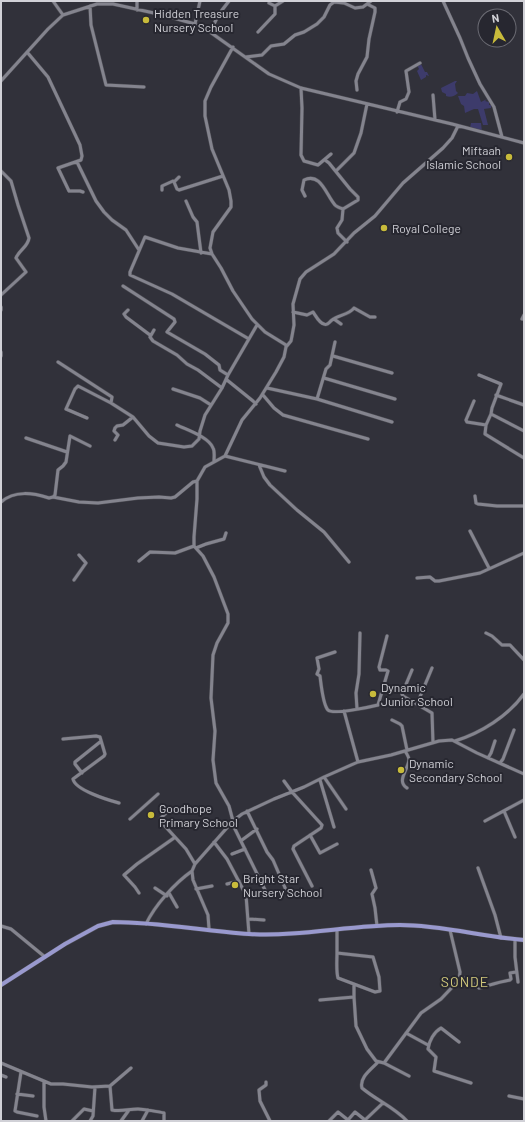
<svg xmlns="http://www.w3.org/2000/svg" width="525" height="1122" viewBox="0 0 525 1122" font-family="Barlow,sans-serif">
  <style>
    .green { fill: #3d3b6b }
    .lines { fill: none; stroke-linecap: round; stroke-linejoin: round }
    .minor-casing { stroke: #4d4d54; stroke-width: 4 }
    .major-casing { stroke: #4d4d54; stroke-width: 5 }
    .minor { stroke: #84848e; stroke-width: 3 }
    .major { stroke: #9999ce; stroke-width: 4 }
    .poi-dot { fill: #c8bb3b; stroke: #272730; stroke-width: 1.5 }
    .labels { text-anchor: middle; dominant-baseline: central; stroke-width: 4; stroke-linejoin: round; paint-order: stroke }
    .poi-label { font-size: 12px; fill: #d1d1d7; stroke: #272730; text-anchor: start }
    .quarter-label { font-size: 14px; letter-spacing: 1px; fill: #d2ca7c; stroke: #272730 }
  </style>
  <rect width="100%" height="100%" fill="#31313a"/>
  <path class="green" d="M421 64 425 72H427L429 76 426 75V77L421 80 417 71 419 69 417 65Z
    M455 81H457L455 84 456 91 458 93C455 96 450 98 446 96V94L442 92 441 88Z
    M477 91 481 102 487 99 485 101 489 102V105H491V108L484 109 488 125H483L478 109H474L465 113 464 106 461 104 458 96H465L467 93 473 94Z
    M471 123H481L482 132 470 128Z"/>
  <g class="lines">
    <defs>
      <path id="minor" d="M53 1 63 15
        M137 1V10
        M443 1 460 38 468 58 480 84 494 107 502 137
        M90 6 91 25 106 85 144 87
        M275 6 283 1
        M195 24 200 1
        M210 32 219 14 229 1
        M258 32 275 14V6L269 3
        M233 47 211 87 205 101V116L212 149 229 190 231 201V207L213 232 210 248 212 254 221 268 233 291 252 319 265 332 286 345V347
        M27 52 48 77 80 145 82 156 81 160 58 168 69 191H80L83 192
        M246 57 262 55 271 46 284 44 295 35 304 32 317 24 324 17 330 5 334 2 344 3 355 8 363 7 371 1
        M1 81 48 29 63 15 97 4H113L163 15 195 24 210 32 269 74 301 88 452 124 524 143
        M301 88 302 108 301 155 304 161 318 165 331 154
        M357 90 356 81 358 74 367 57 369 39 375 12V8L367 4
        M433 95 435 120
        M397 112 400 102 406 99 409 92 406 71 420 63
        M325 160 329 163 350 189 358 197V200L343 209 342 220 337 228 338 233 347 242
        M77 162 96 201 104 212 112 220 126 230 139 250
        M1 171 11 181 18 205 29 238C28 247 19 250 16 258L26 272 1 295
        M336 171 354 153 361 133 367 104
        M179 177 174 182 177 189 179 190 223 176
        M162 190V186L173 181 174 182
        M305 196 302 190 304 180C321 172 326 195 335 205 337 207 340 208 343 209
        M186 201 193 217 197 222 201 253
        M212 254 178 248 145 237 130 272V275L172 294 249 339
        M123 286 174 319 175 322 167 332 205 354 219 365 220 370 228 375
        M1 307V310
        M128 310 124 314 126 317 150 335
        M293 312 307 315 313 312C316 316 319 323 324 324 328 326 329 322 332 320 338 315 349 315 354 308L370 317H375
        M334 319 341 324
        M522 319 524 315
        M154 330 150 337 153 341 177 355 187 364 198 370 222 388
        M1 352V356
        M333 356 392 373
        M58 362 112 397 111 403 133 417 149 436 158 443 184 447 192 446 199 439 200 431 205 415 222 388 228 375 257 325
        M479 375 501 384 492 408 491 414 524 431
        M324 378 395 399
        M227 380 253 401 256 404
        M267 388 317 399 392 422
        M173 389 200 398 211 405
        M263 395 274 408 283 415 368 439
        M496 395 524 405
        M317 399 326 369 330 365 335 342
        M474 401 466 420 467 422 486 425
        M491 414 486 425 485 434 524 458
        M87 418 66 409 75 389 78 386 111 403
        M177 425C187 430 209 437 213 448 215 451 214 457 214 461
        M26 438 67 452
        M115 440 118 435 114 431 115 428 117 426 123 425 133 417
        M225 456 285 471
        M259 465 264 477 270 485 297 510 324 532 349 562
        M475 496 476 503 478 504 497 506H524
        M53 497 55 495 58 470 63 466 66 462 70 436 90 446
        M1 502C15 490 33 493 49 498L53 497 79 502 98 503 138 498 159 497 171 498 175 497 193 482 197 481
        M470 531 489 568
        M196 548 206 544 224 539 226 533
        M139 561 150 552 175 553 194 546
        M417 578 430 577 435 581H439L480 573 524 553
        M74 580 86 563 79 555
        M486 633 492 636 502 645H510L524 660
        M335 652 317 658 319 669 317 674 320 676C321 684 323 705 328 710 333 715 370 707 378 705L388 671 386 670H380L379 667 387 636
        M412 670 402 694 403 696 432 713 433 743
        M417 704 432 668
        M357 709 356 693 359 674 360 633
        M344 711 358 762
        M392 720 400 724 402 726 407 750
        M63 739 96 736 100 737 105 754 104 756 73 779C75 790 108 800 119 803
        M455 741C481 733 508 716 524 694
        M405 751C407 754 409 757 409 760 408 770 396 781 407 788
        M488 758 491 753 495 741
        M500 763 503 759 514 730
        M82 773 75 764V762L100 742
        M324 777 346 809
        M320 780 334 827
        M284 781 292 792 322 825 321 828 294 846 293 849 312 886
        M247 811 267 852 273 860 286 890
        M504 811 515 837
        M130 819 158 794
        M160 819 168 811
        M233 821 229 806 216 783 213 760 215 731 211 698 213 655 217 643 228 623V614L214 577 203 556 194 546V537L197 499V481L205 467 225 456 242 420 260 398 276 372 284 357 286 347 291 341 292 336 294 325 293 304 300 279 306 272 334 254 354 233 375 216 403 183 443 148 452 138 458 126
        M485 821 524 800
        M232 823 265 890
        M163 824 186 849 195 864
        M310 835 320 853 337 844
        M242 840 257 829
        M214 842 227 859 246 895 249 934
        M232 854 245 849
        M478 868 495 915 501 938
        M371 870 376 888 372 894 375 908 377 926
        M227 884 239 881
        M155 888 167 896
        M196 889 212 886
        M139 893 135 887 124 875 137 864 174 838
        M169 893 177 907
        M249 919 264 920
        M146 924C155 905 175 883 192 871
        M1 926 11 929 45 957
        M209 929 208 915 193 880 192 871 195 864 233 821 242 814 274 799 304 787 324 777 358 762 391 755 439 741 452 740 477 753 524 774
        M515 939V957L518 982
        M337 953 373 957 379 977 380 991 375 992 338 978C336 971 337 961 337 953V930
        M460 977 469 980 479 988C490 985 499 982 510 980L511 979 510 973 516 972
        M354 985V997L356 1026 367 1049 376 1061 384 1063 409 1076
        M320 1000 354 997
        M406 1033 428 1045
        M459 1042 441 1028C434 1032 429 1041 428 1049L436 1057 434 1071 471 1083
        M378 1062C372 1069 359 1077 362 1088 376 1100 394 1107 407 1121
        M1 1063 51 1084H63L92 1087 110 1086 131 1068
        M384 1063 421 1013 441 999 459 980 460 972 450 930
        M21 1072 15 1111 17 1112 37 1116
        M1 1075 6 1077
        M44 1082V1107L46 1121
        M266 1082V1085L259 1090 260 1101 270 1121
        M110 1086 112 1110C121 1112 129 1109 138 1109 143 1109 160 1112 164 1113V1121
        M17 1094 33 1096
        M509 1096 524 1099
        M72 1121 84 1109 93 1111
        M90 1121 93 1116 95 1087
        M121 1121 129 1110
        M142 1121 148 1110
        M329 1121 338 1112 348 1120 355 1112 365 1120 383 1103"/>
      <path id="major" d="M1 985 65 944 98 926 113 922C158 922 204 931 249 934 300 937 350 925 400 925 442 925 483 937 524 940"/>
    </defs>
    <use href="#minor" class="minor-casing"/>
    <use href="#major" class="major-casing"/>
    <use href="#minor" class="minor"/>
    <use href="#major" class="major"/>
  </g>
  <g class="poi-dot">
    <circle cx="146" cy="20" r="4"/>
    <circle cx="509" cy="157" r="4"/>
    <circle cx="384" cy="228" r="4"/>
    <circle cx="373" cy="694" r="4"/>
    <circle cx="401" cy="770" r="4"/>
    <circle cx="151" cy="815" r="4"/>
    <circle cx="235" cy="885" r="4"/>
  </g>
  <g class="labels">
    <g class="poi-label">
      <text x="154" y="13">Hidden Treasure<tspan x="154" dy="14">Nursery School</tspan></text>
      <text x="501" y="150" text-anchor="end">Miftaah<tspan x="501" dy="14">Islamic School</tspan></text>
      <text x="392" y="228">Royal College</text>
      <text x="381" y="687">Dynamic<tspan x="381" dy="14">Junior School</tspan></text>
      <text x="409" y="763">Dynamic<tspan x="409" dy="14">Secondary School</tspan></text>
      <text x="159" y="808">Goodhope<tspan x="159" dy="14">Primary School</tspan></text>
      <text x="243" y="878">Bright Star<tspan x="243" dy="14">Nursery School</tspan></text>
    </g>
    <g class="quarter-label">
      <text x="465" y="981">SONDE</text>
    </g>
  </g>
  <rect width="525" height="1122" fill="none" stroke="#d1d1d7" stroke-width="4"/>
  <g transform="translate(497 28) rotate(351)"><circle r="19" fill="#272730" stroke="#6b6b73"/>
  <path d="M0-3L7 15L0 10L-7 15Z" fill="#c8bb3b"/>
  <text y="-6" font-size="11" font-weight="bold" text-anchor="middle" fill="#d1d1d7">N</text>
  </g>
</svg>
